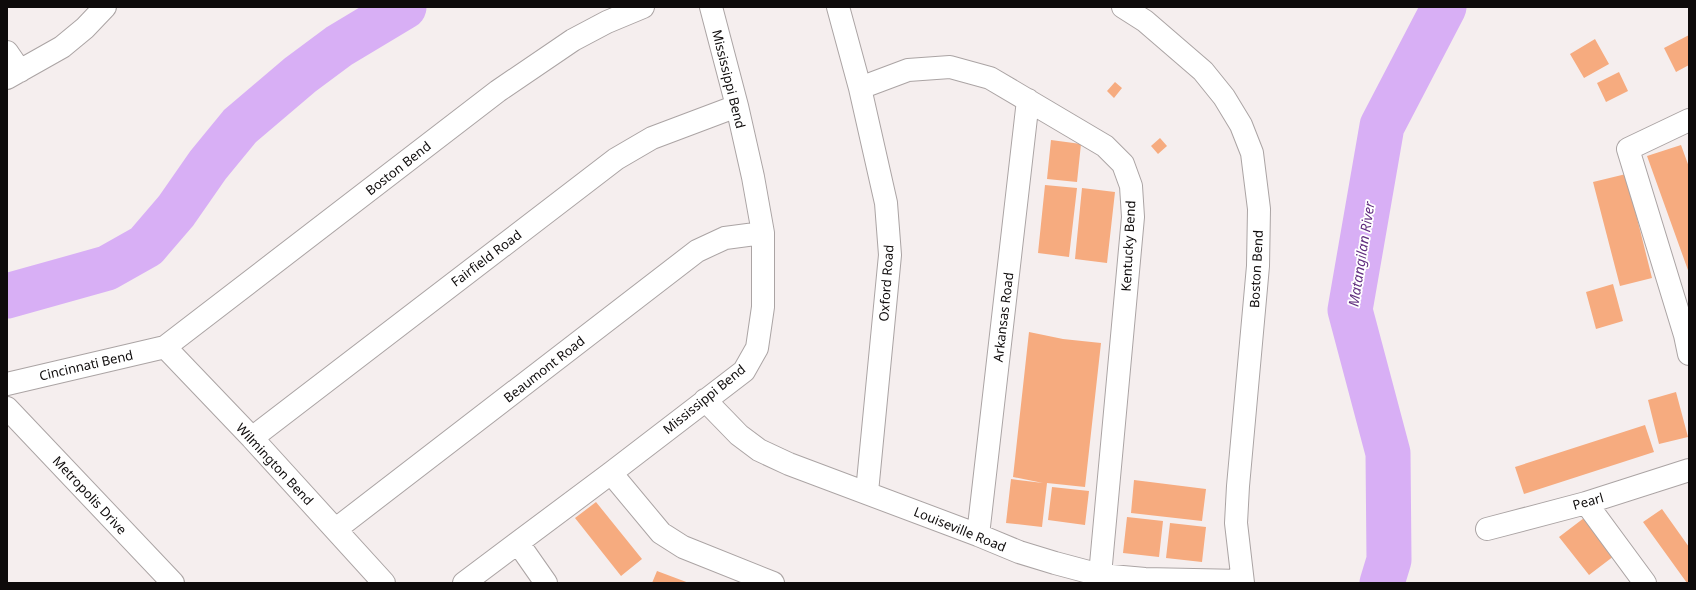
<svg xmlns="http://www.w3.org/2000/svg" width="1696" height="590" viewBox="0 0 1696 590" font-family="'Noto Sans',sans-serif">
  <style>
    .lines { fill: none; stroke-linecap: round; stroke-linejoin: round }
    .river { stroke: #d8aff5; stroke-width: 45 }
    .building { fill: #f6ab7f }
    .minor-casing { stroke: #aba4a4; stroke-width: 24 }
    .minor { stroke: #fff; stroke-width: 22 }
    .labels { text-anchor: middle; dominant-baseline: central; stroke-width: 3.5; stroke-linejoin: round; paint-order: stroke }
    .street-label { font-size: 13px; fill: #0e0b0b; stroke: #fff }
    .water-label { font-size: 14px; font-style: italic; fill: #612e7f; stroke: #fff }
  </style>
  <rect width="100%" height="100%" fill="#f5eeee"/>
  <g class="lines">
    <path class="river" d="M7 296 107 268 146 246 176 211 208 165 240 126 300 75 339 46 404 7
      M1382 583 1389 560 1388 453 1350 310 1382 126 1444 7"/>
  </g>
  <path class="building" d="M1689 35V65L1676 72 1664 48Z
    M1595 39 1609 64 1584 78 1570 54Z
    M1619 72 1628 91 1606 102 1597 83Z
    M1115 82 1122 88 1114 98 1107 91Z
    M1160 138 1167 146 1158 154 1151 146Z
    M1051 140 1081 144 1077 182 1047 179Z
    M1681 145 1689 167V273L1647 156Z
    M1626 174 1652 278 1620 286 1593 182Z
    M1045 185 1077 188 1069 257 1038 253Z
    M1082 188 1115 192 1107 263 1075 259Z
    M1613 284 1623 321 1596 329 1586 292Z
    M1029 332 1063 339 1101 343 1085 487 1047 483 1042 527 1006 523 1011 479 1043 483 1013 477Z
    M1676 392 1688 437 1659 444 1648 400Z
    M1645 425 1654 452 1524 494 1515 467Z
    M1134 480 1206 489 1202 521 1131 513Z
    M1052 487 1089 491 1085 525 1048 520Z
    M596 502 642 559 621 576 575 518Z
    M1662 509 1689 547V583H1687L1643 522Z
    M1127 517 1163 521 1159 557 1123 553Z
    M1584 518 1614 556 1589 575 1559 537Z
    M1170 523 1206 527 1202 562 1166 558Z
    M657 571 689 583H652Z"/>
  <g class="lines">
    <defs>
      <path id="minor" d="M838 7 860 88 886 203 890 255 867 492
        M1123 7 1145 21 1203 71 1224 97 1241 125 1252 153 1259 209 1258 266 1238 486 1236 523 1243 583
        M7 52 20 71
        M7 78 62 47 85 28 105 7
        M860 88 908 70 950 67 990 78 1105 146 1123 164 1131 186 1133 217 1100 575
        M1689 120 1628 149 1685 335 1689 354
        M165 347 252 438 384 583
        M7 384 165 347 498 91 573 40 607 22 643 7
        M705 400 739 435 759 450 789 464 978 535 1019 552 1055 563 1100 575 1145 579 1242 581
        M7 408 173 583
        M252 438 616 159 652 138 737 106
        M611 473 661 533 683 547 773 583
        M1586 503 1645 583
        M336 529 697 251 725 238 763 233
        M1487 529 1586 503 1689 470
        M978 535 1028 100
        M518 543 546 583
        M464 583 611 473 744 371 757 348 763 307V233L753 177 737 106 711 7"/>
    </defs>
    <use href="#minor" class="minor-casing"/>
    <use href="#minor" class="minor"/>
  </g>
  <g class="labels">
    <g class="street-label">
      <text transform="translate(729 79) rotate(76)">Mississippi Bend</text>
      <text transform="translate(398 168) rotate(-38)">Boston Bend</text>
      <text transform="translate(1128 246) rotate(-87)">Kentucky Bend</text>
      <text transform="translate(486 258) rotate(-37)">Fairfield Road</text>
      <text transform="translate(1256 269) rotate(-87)">Boston Bend</text>
      <text transform="translate(886 283) rotate(-86)">Oxford Road</text>
      <text transform="translate(1003 317) rotate(-83)">Arkansas Road</text>
      <text transform="translate(86 365) rotate(-13)">Cincinnati Bend</text>
      <text transform="translate(544 369) rotate(-38)">Beaumont Road</text>
      <text transform="translate(704 399) rotate(-39)">Mississippi Bend</text>
      <text transform="translate(275 464) rotate(47)">Wilmington Bend</text>
      <text transform="translate(90 495) rotate(47)">Metropolis Drive</text>
      <text transform="translate(1588 501) rotate(-16)">Pearl</text>
      <text transform="translate(960 529) rotate(22)">Louiseville Road</text>
    </g>
    <g class="water-label">
      <text transform="translate(1361 254) rotate(-81)">Matangilan River</text>
    </g>
  </g>
  <rect width="1696" height="590" fill="none" stroke="#0e0b0b" stroke-width="16"/>
</svg>
